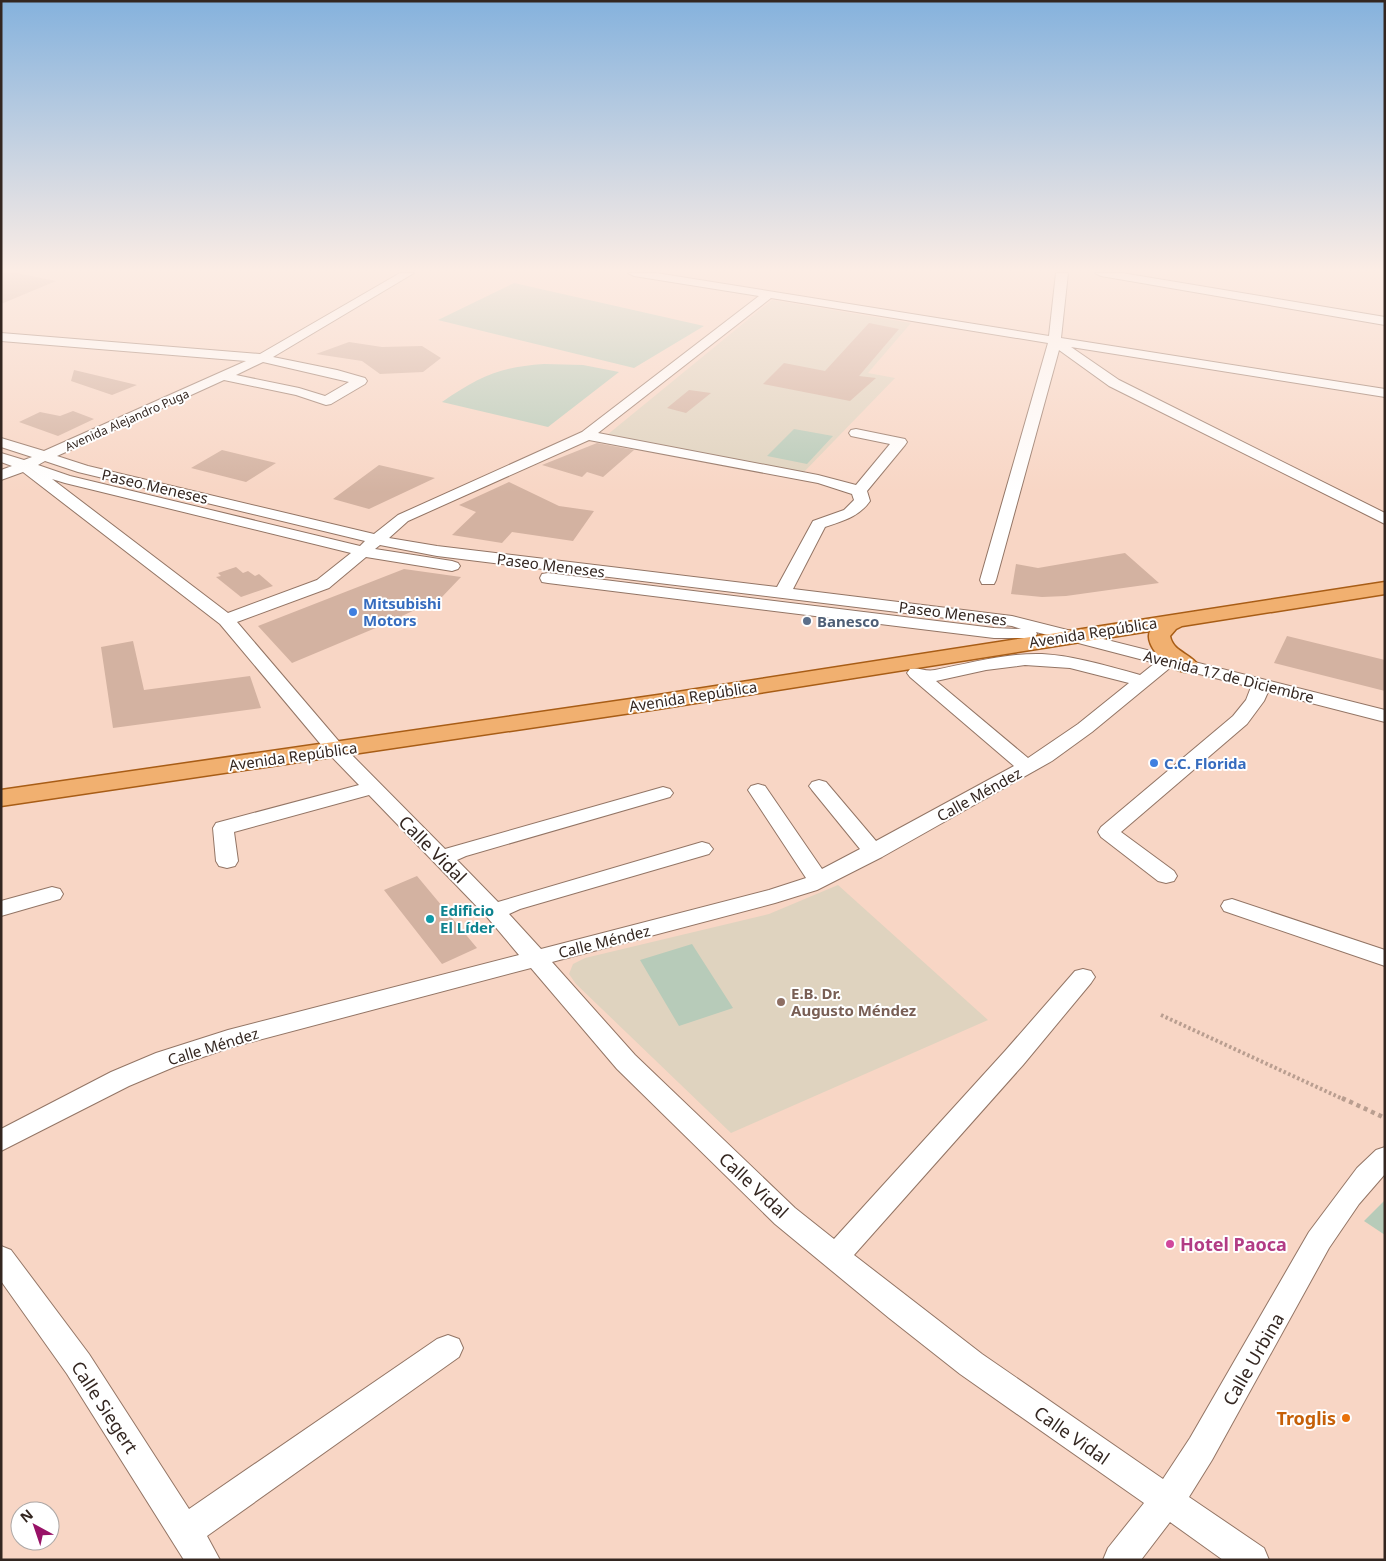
<svg xmlns="http://www.w3.org/2000/svg" width="1386" height="1561" viewBox="0 0 1386 1561" font-family="'Noto Sans',sans-serif">
  <style>
    .education { fill: #dfd3bf }
    .green { fill: #b7cbb9 }
    .building { fill: #d3b2a1 }
    .lines { fill: none; stroke-linecap: round; stroke-linejoin: round }
    .minor-casing { stroke: #937565; stroke-width: 2 }
    .major-casing { stroke: #a85d16; stroke-width: 3 }
    .path-far1 { stroke: #b99e90; stroke-width: 4; stroke-dasharray: 2.5 2.5; stroke-linecap: butt }
    .path { stroke: #b99e90; stroke-width: 4.5; stroke-dasharray: 4 4; stroke-linecap: butt }
    .minor { fill: #fff; fill-rule: evenodd }
    .major { fill: #f1b070; fill-rule: evenodd }
    .shop-dot { fill: #3f7fe0; stroke: #fff; stroke-width: 2 }
    .service-dot { fill: #5c6f8a; stroke: #fff; stroke-width: 2 }
    .culture-dot { fill: #0f9aa8; stroke: #fff; stroke-width: 2 }
    .education-dot { fill: #8d6e63; stroke: #fff; stroke-width: 2 }
    .hotel-dot { fill: #d1479c; stroke: #fff; stroke-width: 2 }
    .food-dot { fill: #e8710a; stroke: #fff; stroke-width: 2 }
    .labels { text-anchor: middle; dominant-baseline: central; stroke-width: 4; stroke-linejoin: round; paint-order: stroke }
    .far-street-label { font-size: 12px; fill: #332620; stroke: #fff }
    .street-label { font-size: 15px; fill: #332620; stroke: #fff }
    .shop-label { font-size: 15px; font-weight: bold; fill: #366cbe; stroke: #fff; text-anchor: start }
    .service-label { font-size: 15px; font-weight: bold; fill: #4e5e75; stroke: #fff; text-anchor: start }
    .culture-label { font-size: 15px; font-weight: bold; fill: #0d838f; stroke: #fff; text-anchor: start }
    .education-label { font-size: 15px; font-weight: bold; fill: #785e54; stroke: #fff; text-anchor: start }
    .near-street-label { font-size: 18px; fill: #332620; stroke: #fff }
    .near-hotel-label { font-size: 18px; font-weight: bold; fill: #b23c85; stroke: #fff; text-anchor: start }
    .near-food-label { font-size: 18px; font-weight: bold; fill: #c56008; stroke: #fff; text-anchor: end }
  </style>
  <rect width="100%" height="100%" fill="#f8d6c5"/>
  <path class="education" d="M772 300 911 323 868 373 895 378 803 473 607 435Z
    M838 885 988 1020 731 1133 576 984 569 974 573 964 585 958 769 914Z"/>
  <path class="green" d="M514 283 704 326 634 368 438 320Z
    M544 364 583 365 619 372 548 427 442 402C479 377 499 367 544 364Z
    M794 429 833 436 807 464 767 456Z
    M692 944 733 1008 679 1026 640 960Z
    M1385 1200V1235L1364 1221Z"/>
  <path class="building" d="M1 273H17L56 281 1 304Z
    M869 323 899 329 859 376 876 378 850 401 763 384 784 363 825 371Z
    M349 342 382 347 422 346 441 358 423 372 380 374 362 361 316 354Z
    M74 370 137 385 112 395 71 381Z
    M689 390 711 393 686 413 667 408Z
    M73 411 94 419 58 436 19 422 40 412 60 416Z
    M597 443 634 450 603 477 587 472 582 477 542 465Z
    M222 450 276 463 246 482 191 468Z
    M379 465 435 478 369 509 333 499Z
    M509 482 559 506 594 511 573 541 512 532 502 543 452 535 476 512 459 505Z
    M1125 553 1159 583 1066 596 1042 597 1011 594 1016 564 1038 568Z
    M236 567 243 573 248 571 255 576 259 574 273 586 241 597 216 577 221 576 218 573Z
    M404 569 461 577 441 598 378 627 292 663 258 626Z
    M1287 636 1385 660V691L1274 663Z
    M133 641 144 690 250 676 261 708 113 728 101 647Z
    M417 876 477 948 442 964 384 890Z"/>
  <g class="lines">
    <defs>
      <path id="minor" d="M400 273H414L273 357 337 370 365 378 367 381 365 384 331 404 326 405 296 395 224 380 57 456 88 466 374 534 398 515 582 432 759 296 634 276 628 273H656L1049 336 1056 273H1068L1061 338 1385 389V397L1071 347 1119 380 1385 513V524L1109 386 1059 350 996 580 994 584H982L980 580 1048 343 771 298 598 433 818 475 856 485 890 444 851 436 849 433 851 430 856 429 905 439 907 442 905 445 867 491 870 501C859 517 842 521 825 527L793 589 1012 616 1385 710V722L1268 692 1264 701 1247 724 1121 832 1174 871 1177 876 1174 881 1166 883 1158 881 1101 837 1098 832 1101 827 1233 716 1246 700 1251 687 1171 667 1092 732 1052 761 882 857 817 890 775 903 552 962 635 1055 795 1208 834 1239 1005 1051 1075 971 1083 969 1091 971 1095 977 1091 983 1023 1065 854 1255 982 1354 1163 1479 1190 1438 1309 1232 1357 1168 1376 1150 1385 1147V1174L1359 1204 1329 1248 1212 1460 1189 1497 1264 1548 1269 1560H1223L1170 1522 1141 1560H1103L1108 1548 1144 1503 960 1374 889 1318 775 1224 617 1069 531 968 232 1047 174 1067 129 1086 1 1151V1129L111 1072 156 1053 228 1030 519 955 487 917 369 795 234 832 238 861 235 866 227 868 219 866 216 861 213 828 216 823 359 785 328 753 220 624 23 472 1 480V470L12 466 1 462V453L24 460 32 457 1 447V438L44 451 246 361 1 341V333L260 354ZM263 362 349 382 325 396 299 388 236 375ZM589 440 818 483 852 494 854 500 844 510 813 521 777 587 437 546 389 538 408 521ZM45 461 78 472 365 541 360 546 70 476 38 465ZM52 479 65 483 351 553 317 580 228 613ZM380 545 437 556 1012 626 1021 629 994 628 548 573 542 574 540 578 542 582 548 583 994 638H1034L1037 634 1036 632 1155 663 1140 675C1108 666 1075 656 1042 654 1006 653 970 663 935 670 925 672 919 667 910 669L907 673 910 677 1014 766 876 841 826 782 819 780 812 782 809 786 812 790 860 849 822 869 765 786 758 784 751 786 748 790 806 878 769 890 541 949 509 914 520 909 709 854 713 849 709 844 702 842 498 902 457 860 466 856 670 797 673 793 670 789 663 787 445 849 342 745 237 622 329 588 366 557 452 571 458 569 460 566 458 563 452 561 375 549ZM1025 665 1070 668 1129 683 1078 724 1028 758 936 681 986 670Z
        M1095 273H1122L1385 317V325L1101 276Z
        M52 887 60 889 63 894 60 899 1 916V901Z
        M1232 899 1385 950V966L1224 911 1221 906 1224 901Z
        M1 1246 11 1250 89 1354 189 1509 437 1339 448 1335 459 1339 463 1348 459 1357 207 1536 220 1560H184L67 1374 1 1281Z"/>
      <path id="major" d="M1385 582V594L1182 626 1176 629 1170 636C1173 652 1190 653 1198 665L1195 670C1192 670 1190 672 1187 672 1172 672 1143 647 1150 631L658 709 1 806V790L658 695Z"/>
    </defs>
    <use href="#minor" class="minor-casing"/>
    <use href="#major" class="major-casing"/>
    <path class="path-far1" d="M1161 1015 1345 1100"/>
    <path class="path" d="M1342 1098 1385 1118"/>
    <use href="#minor" class="minor"/>
    <use href="#major" class="major"/>
  </g>
  <linearGradient id="sky" x2="0" y2="1"><stop stop-color="#85b2dd"/><stop offset="0.55" stop-color="#fcede5"/><stop offset="1" stop-color="#fcede5" stop-opacity="0"/></linearGradient>
  <rect width="1386" height="492" fill="url(#sky)"/>
  <g class="shop-dot">
    <circle cx="353" cy="612" r="5"/>
    <circle cx="1154" cy="763" r="5"/>
  </g>
  <circle class="service-dot" cx="807" cy="621" r="5"/>
  <circle class="culture-dot" cx="430" cy="919" r="5"/>
  <circle class="education-dot" cx="781" cy="1002" r="5"/>
  <circle class="hotel-dot" cx="1170" cy="1244" r="5"/>
  <circle class="food-dot" cx="1346" cy="1418" r="5"/>
  <g class="labels">
    <g class="far-street-label">
      <text transform="translate(127 420) rotate(-24)">Avenida Alejandro Puga</text>
    </g>
    <g class="street-label">
      <text transform="translate(155 486) rotate(13)">Paseo Meneses</text>
      <text transform="translate(551 565) rotate(7)">Paseo Meneses</text>
      <text transform="translate(953 613) rotate(7)">Paseo Meneses</text>
      <text transform="translate(1093 632) rotate(-9)">Avenida República</text>
      <text transform="translate(1229 676) rotate(14)">Avenida 17 de Diciembre</text>
      <text transform="translate(693 696) rotate(-9)">Avenida República</text>
      <text transform="translate(293 756) rotate(-8)">Avenida República</text>
      <text transform="translate(979 794) rotate(-29)">Calle Méndez</text>
      <text transform="translate(604 941) rotate(-14)">Calle Méndez</text>
      <text transform="translate(213 1046) rotate(-17)">Calle Méndez</text>
    </g>
    <g class="shop-label">
      <text x="363" y="603">Mitsubishi<tspan x="363" dy="17">Motors</tspan></text>
      <text x="1164" y="763">C.C. Florida</text>
    </g>
    <g class="service-label">
      <text x="817" y="621">Banesco</text>
    </g>
    <g class="culture-label">
      <text x="440" y="910">Edificio<tspan x="440" dy="17">El Líder</tspan></text>
    </g>
    <g class="education-label">
      <text x="791" y="993">E.B. Dr.<tspan x="791" dy="17">Augusto Méndez</tspan></text>
    </g>
    <g class="near-street-label">
      <text transform="translate(433 849) rotate(45)">Calle Vidal</text>
      <text transform="translate(754 1185) rotate(43)">Calle Vidal</text>
      <text transform="translate(1253 1359) rotate(-60)">Calle Urbina</text>
      <text transform="translate(105 1407) rotate(57)">Calle Siegert</text>
      <text transform="translate(1072 1435) rotate(35)">Calle Vidal</text>
    </g>
    <g class="near-hotel-label">
      <text x="1180" y="1244">Hotel Paoca</text>
    </g>
    <g class="near-food-label">
      <text x="1336" y="1418">Troglis</text>
    </g>
  </g>
  <rect width="1386" height="1561" fill="none" stroke="#332620" stroke-width="5"/>
  <g transform="translate(35 1526) rotate(320)"><circle r="24" fill="#ffffff" stroke="#ada8a6"/>
  <path d="M0-4L9 19L0 12L-9 19Z" fill="#981267"/>
  <text y="-8" font-size="14" font-weight="bold" text-anchor="middle" fill="#332620">N</text>
  </g>
</svg>
